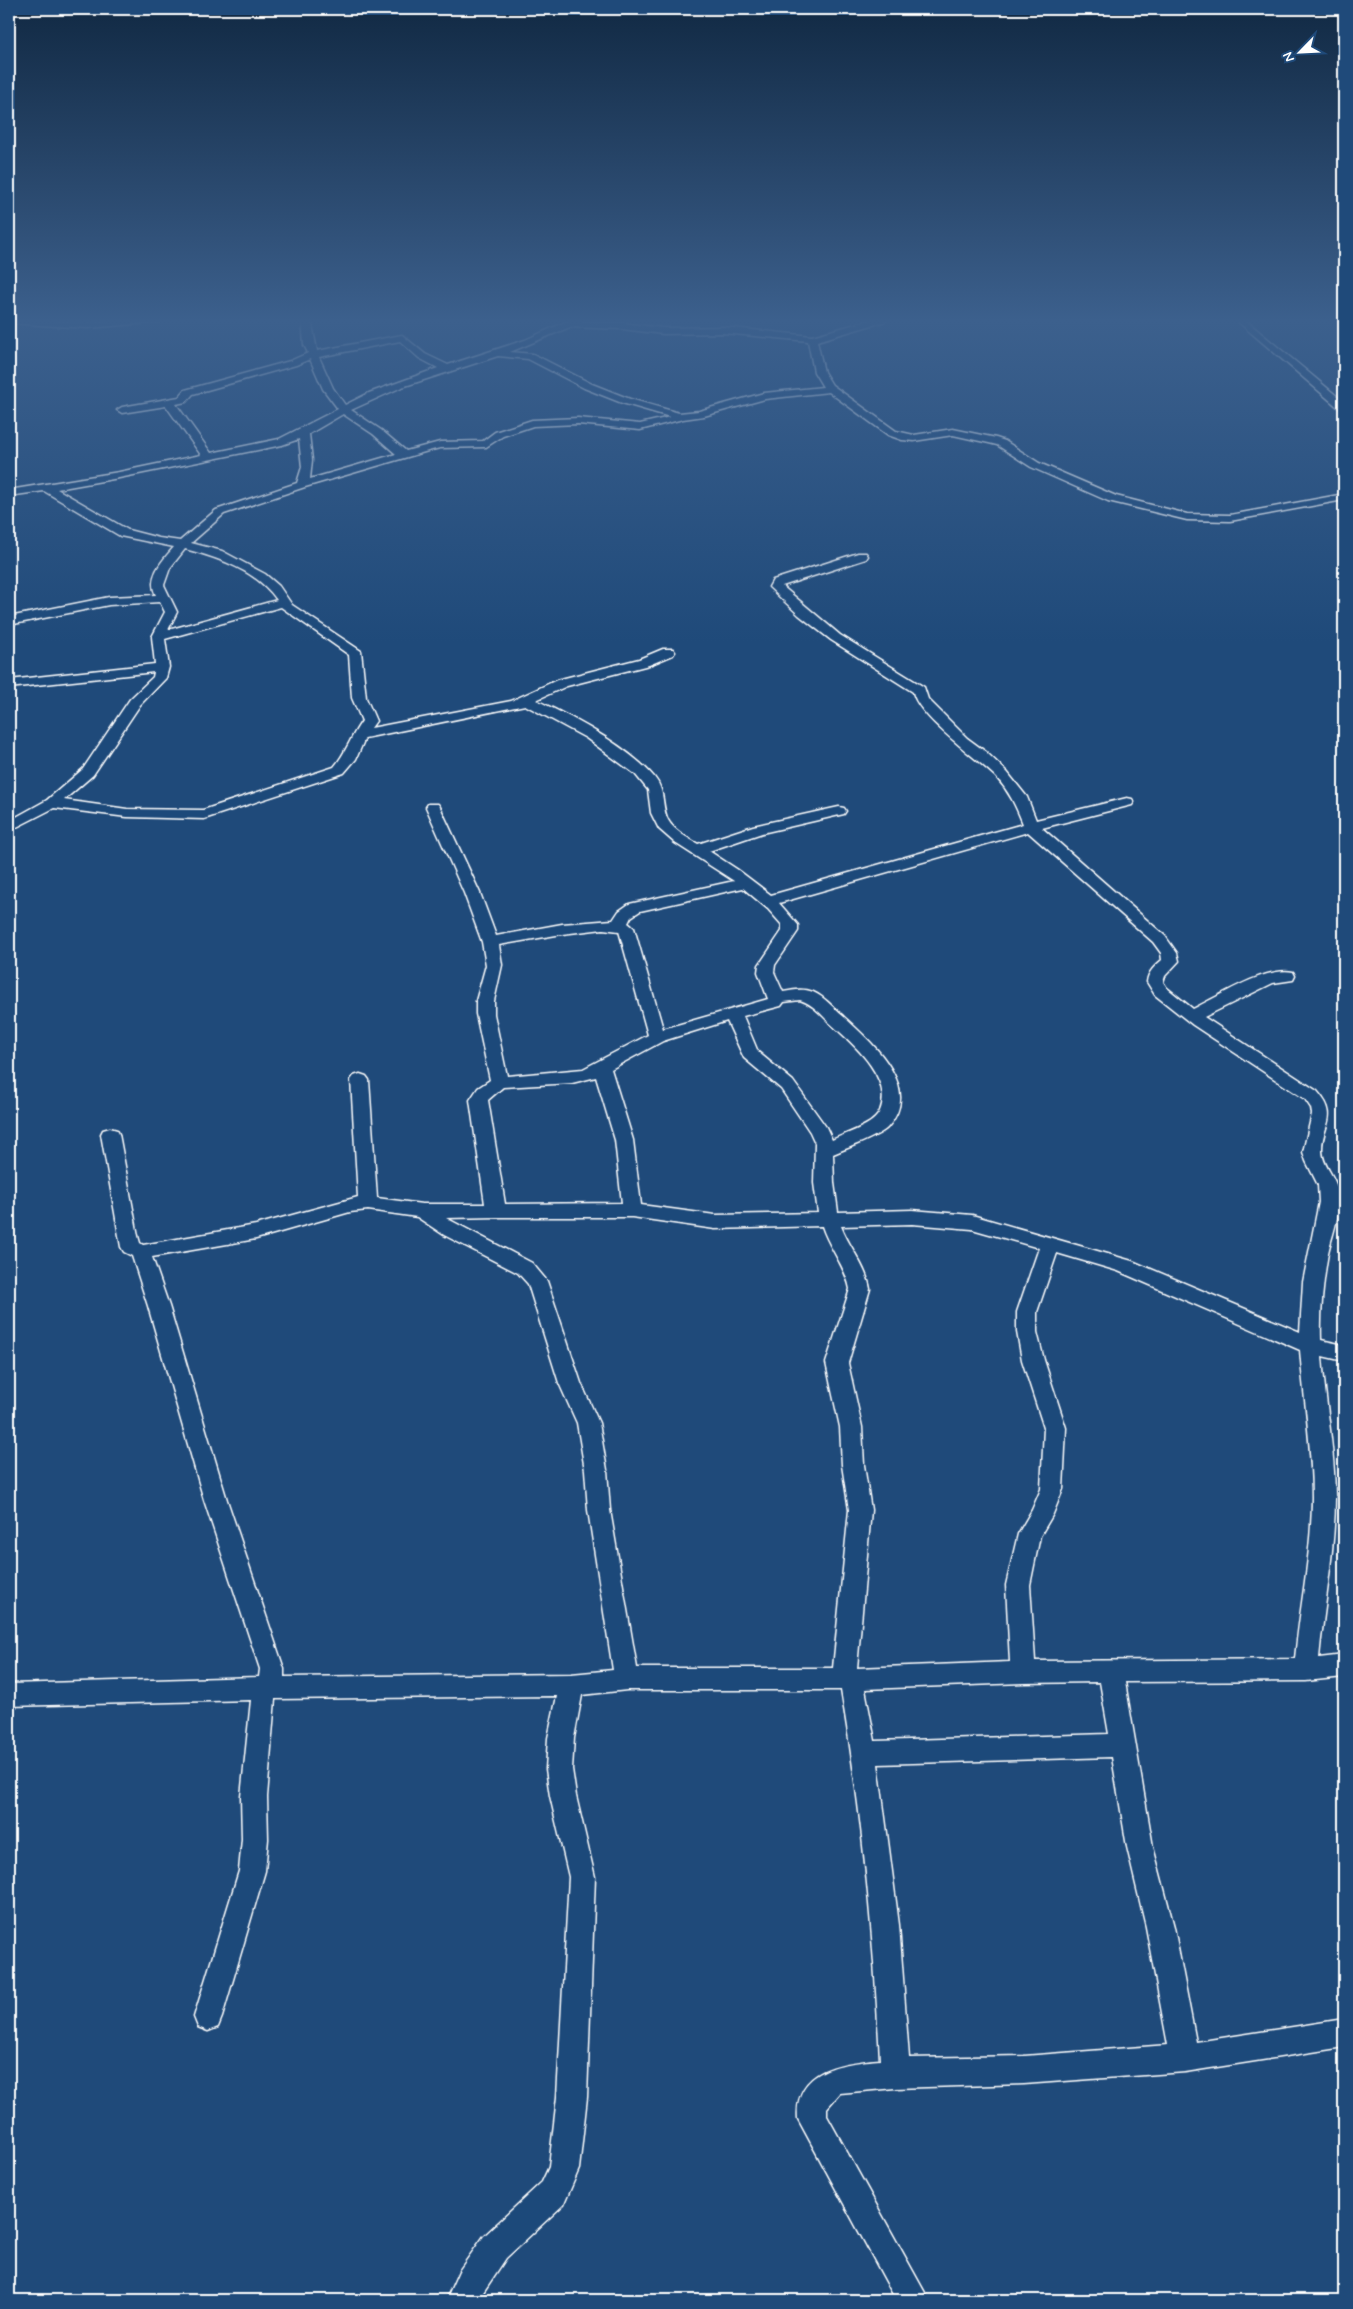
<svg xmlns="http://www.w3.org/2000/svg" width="1353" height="2309" viewBox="0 0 1353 2309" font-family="Mynerve,sans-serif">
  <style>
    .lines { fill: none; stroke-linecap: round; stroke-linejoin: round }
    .street-casing { stroke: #fff; stroke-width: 3 }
    .street { fill: #1f4a7a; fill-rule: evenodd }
  </style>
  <rect width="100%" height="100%" fill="#1f4a7a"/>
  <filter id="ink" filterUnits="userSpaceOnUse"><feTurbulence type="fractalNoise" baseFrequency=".02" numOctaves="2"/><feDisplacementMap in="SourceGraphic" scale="10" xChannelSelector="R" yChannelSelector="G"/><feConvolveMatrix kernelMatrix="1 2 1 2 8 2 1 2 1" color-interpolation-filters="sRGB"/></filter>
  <g filter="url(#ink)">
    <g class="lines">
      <defs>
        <path id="street" d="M9 319 88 322 130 319H164L159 322 88 328 9 323Z
          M302 319H311L317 351 402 335 425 354 448 365 525 340 572 319H583L581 322 622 323 663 328 723 327 812 336 874 319H887L886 321 817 341 824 372 832 385 896 431 914 435 953 429 996 438 1005 441 1039 463 1116 496 1187 514 1230 515 1344 494V500L1230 521 1187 520 1108 501 1031 467 997 445 989 443 953 435 914 441 902 440 888 435 829 392 765 399 704 416 683 419 640 430 578 424 533 426 503 436 486 447 440 448 428 451 305 487 224 514 191 543 222 551 265 574 279 586 292 605 361 651 366 698 376 721 371 728 511 701 557 680 639 659 663 649H673L675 652 673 655 649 665 567 686 536 700C572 717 629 747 654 777 666 791 661 806 668 820 674 831 688 838 698 844L753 826 839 807 844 808 846 811 844 814 762 833 709 851 738 870 771 895 1023 824C1016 806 1009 791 996 777 976 757 918 717 913 692L831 640 799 615 769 587 773 580 858 553H866L868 556 866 559 782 586 840 635 924 687 928 699 967 738 986 752 1007 772 1027 797 1036 820 1127 798 1132 799 1134 802 1132 805 1042 828 1165 936 1177 953 1179 961 1165 976 1163 982 1167 988 1193 1009C1218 997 1266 966 1293 972L1295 976 1293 980 1273 983 1204 1017 1317 1091C1341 1118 1321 1124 1322 1151 1323 1169 1339 1177 1339 1201 1339 1219 1332 1235 1328 1253 1323 1282 1320 1311 1321 1340L1344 1345V1361L1322 1356C1325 1403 1335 1450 1335 1497 1335 1551 1324 1604 1319 1658L1344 1655V1677L1306 1681 1125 1682 1153 1847 1174 1927 1196 2042 1344 2019V2047L1185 2072 1024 2084 895 2088 840 2093 827 2108V2116L929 2300H896L798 2119C794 2069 842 2063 880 2060 874 1936 862 1812 841 1690H627L582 1695 574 1738 572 1769 576 1796 595 1877 587 2097 579 2169 564 2204 506 2258 478 2300H446L459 2271 484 2236 542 2182 549 2167 557 2097 569 1877 550 1796 546 1769 548 1738 557 1696 275 1699 267 1797 268 1839 265 1871 222 2017 218 2027 208 2031 198 2027 194 2017 239 1871 242 1839 241 1797 251 1700 9 1706V1684L259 1677 260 1669 204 1500 148 1306 132 1256 124 1252 121 1247 101 1134 103 1130 110 1128 117 1130 119 1134 138 1236 140 1243 143 1245 256 1225 358 1197 351 1080 354 1076 360 1074 366 1076 369 1080 377 1198 422 1204H485L470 1100 478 1088 490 1080 476 1014V1001L486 965 482 942 464 893 426 807 428 804H438L440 807 480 893 496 936 562 924 613 920 619 911 629 904 734 881 675 843 659 829 651 813 648 790 635 774 586 738 525 705 365 738 356 759 344 773 204 819 127 817 54 808 9 831V821L47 800 83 769 130 699 153 677 154 672 9 688V680L155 664 152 637 165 612 160 602 109 605 9 625V617L109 597 156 595C146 577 163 560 174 547L120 536 44 491 9 496V490L119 472 201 455 166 406 122 413 117 410 122 407 179 397 185 390 290 361 308 353 304 345ZM570 327 622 329 663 334 723 333 808 341 814 372 823 387 764 393 699 411 679 413 630 399 592 384 533 354 510 352ZM400 341 419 358 438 368 369 393 345 405 333 388 319 357ZM498 356 528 359 584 388 622 403 670 417 640 424 578 418 532 420 495 432 483 441 440 442 406 451 381 430 351 410 402 387ZM310 359 323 389 338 409 279 439 211 453 176 404 186 402 193 394 296 365ZM343 414 373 434 396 454 310 479 312 460 309 434ZM299 439 302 467 297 483 216 510 180 541 159 538 128 530 57 489 119 478 282 445ZM185 549C219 558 256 570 277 600L168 630 177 612 164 585 170 568ZM281 607 349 655 352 698 362 721C351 736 346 753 334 767L203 810 127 809 64 800 93 775 140 705 166 678 169 667 165 639ZM1028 832 1153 942 1161 953 1162 960C1155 966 1148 972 1147 982L1155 995 1193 1025 1305 1099 1311 1108 1312 1114 1303 1152 1306 1161 1318 1185 1319 1202 1303 1282 1300 1332 1132 1261 972 1215 912 1210 838 1212 834 1183 833 1154C845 1149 882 1135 888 1127 924 1087 871 1042 843 1016 833 1008 825 997 813 992 803 988 794 990 783 992L774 972 775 965 798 931V925L779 903ZM743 888 768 909 782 925V931L759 965 758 972 768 999 663 1029 634 928 628 923 631 917 640 911ZM603 929 619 931 648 1035 583 1069 507 1076 494 1014V1001L502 965 499 945 562 934ZM800 1000C813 1004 821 1014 830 1023 851 1042 894 1078 880 1111 874 1126 846 1133 832 1140L826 1127 793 1081 758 1052 743 1016 781 1006 784 1002ZM727 1021 744 1058 781 1089 810 1132 815 1143 814 1183 818 1213 715 1215 641 1205 633 1140 611 1069 663 1041ZM596 1077 615 1140 622 1203 505 1204 488 1100 503 1087 572 1083ZM368 1210 417 1217 444 1235 518 1273 528 1284 559 1383 577 1423 585 1470 588 1510 613 1670 571 1674 284 1677V1669L227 1500 169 1306 152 1257 256 1239 350 1212ZM497 1217H632L715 1229 822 1226C829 1248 846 1267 850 1289L826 1363 840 1427 842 1465 849 1510 833 1668H637L610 1510 607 1470 599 1423 581 1383 547 1281 532 1263 446 1218ZM912 1224 972 1229 1039 1248 1017 1312V1332L1022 1360 1044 1428 1041 1489 1032 1510 1018 1534 1006 1585 1010 1662 857 1668 871 1510 864 1465 862 1427 848 1363 870 1289C866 1266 849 1247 841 1226ZM1057 1253 1118 1271 1300 1350C1304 1399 1312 1448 1312 1497 1312 1552 1300 1605 1295 1659L1035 1661 1030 1585 1040 1536 1053 1514 1063 1489 1066 1428 1044 1360 1037 1332V1312ZM1100 1682 1109 1734 875 1741 865 1689 1023 1683ZM1112 1757 1127 1847 1146 1927 1168 2045 1024 2056 909 2058 899 1925 878 1764Z
          M1235 319H1244L1344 402V410L1340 409Z"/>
      </defs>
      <use href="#street" class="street-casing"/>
      <use href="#street" class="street"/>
    </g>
  </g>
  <linearGradient id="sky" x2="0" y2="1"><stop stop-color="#112943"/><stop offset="0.5" stop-color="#3c608d"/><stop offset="1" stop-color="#3c608d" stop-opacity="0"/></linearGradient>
  <rect width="1353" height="642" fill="url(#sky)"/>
  <rect width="1353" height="2309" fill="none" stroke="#1f4a7a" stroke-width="30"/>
  <rect x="15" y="15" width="1323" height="2279" fill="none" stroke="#fff" stroke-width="2" filter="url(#ink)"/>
  <g transform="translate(1300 52) rotate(246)" stroke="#1f4a7a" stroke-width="4" paint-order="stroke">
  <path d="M0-4L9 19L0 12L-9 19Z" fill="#ffffff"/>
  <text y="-8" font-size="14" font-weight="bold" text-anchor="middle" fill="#ffffff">N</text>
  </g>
</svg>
